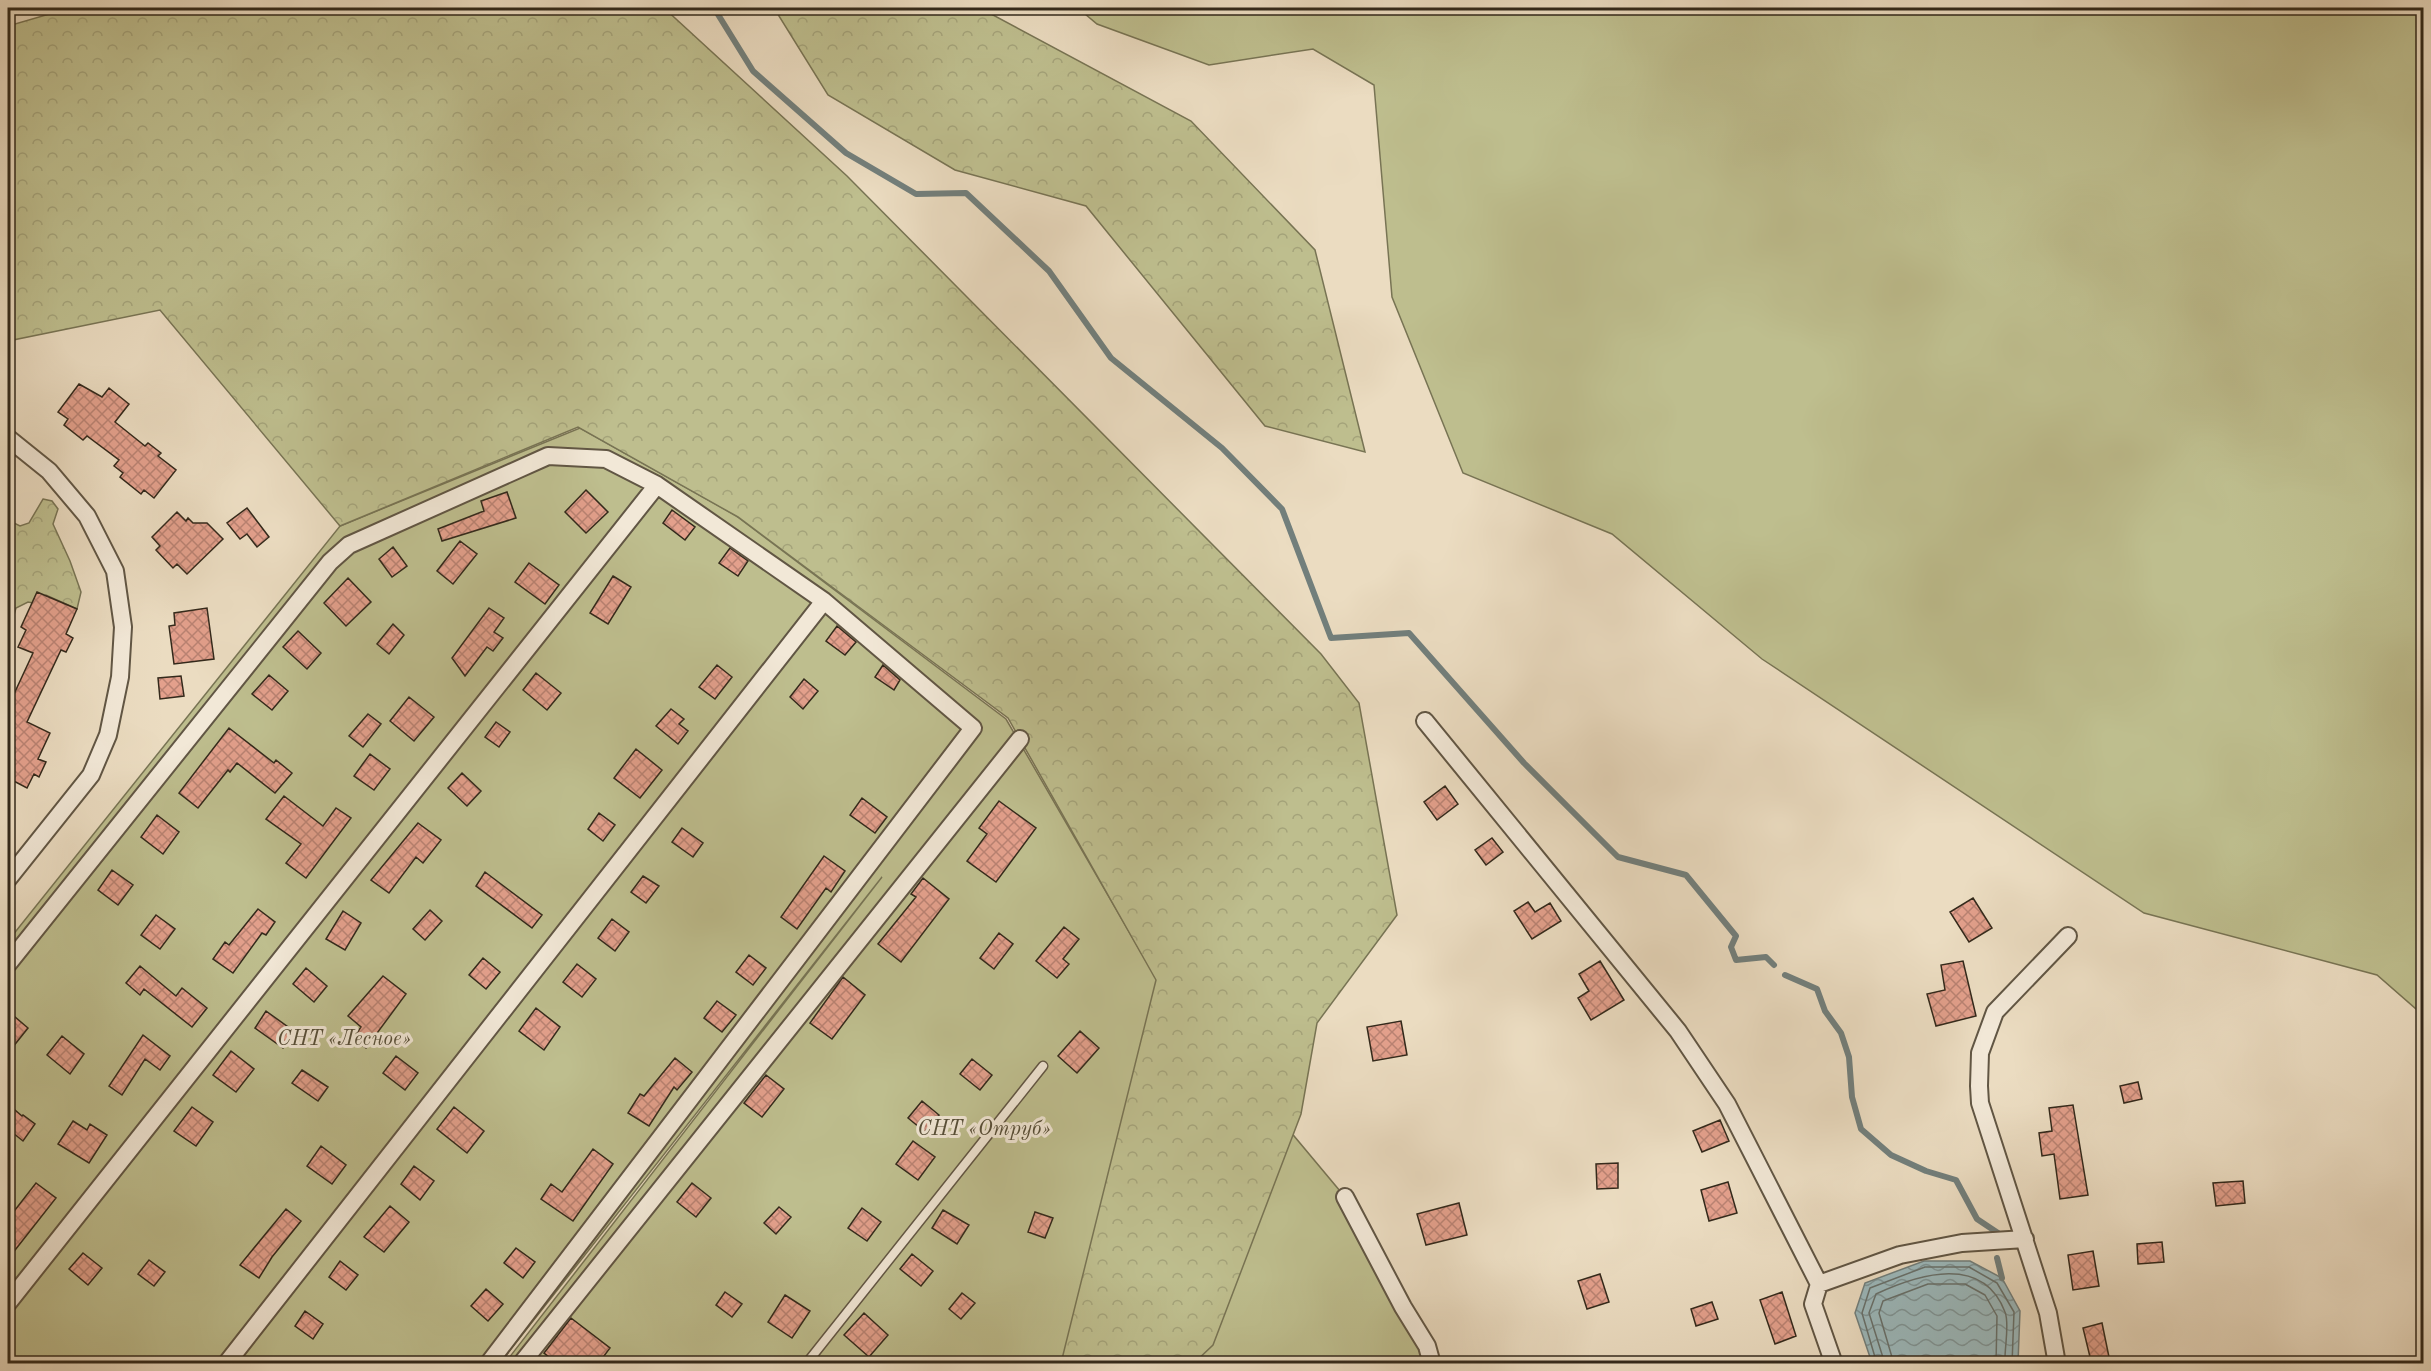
<svg xmlns="http://www.w3.org/2000/svg" width="2431" height="1371" viewBox="0 0 2431 1371" font-family="'Old Standard TT',serif">
  <style>
    .green { fill: #bebe8e; stroke: #787454; stroke-width: 1.5 }
    .forest { fill: url(#forest-crowns); stroke: #787454; stroke-width: 1.5 }
    .water { fill: url(#water-waves); stroke: #727f7c; stroke-width: 1.5 }
    .lines { fill: none; stroke-linecap: round; stroke-linejoin: round }
    .shore { stroke: #68716c; stroke-width: 1.5 }
    .stream { stroke: #727f7c; stroke-width: 6 }
    .building { fill: url(#building-cross-hatch); stroke: #33291b; stroke-width: 1.5 }
    .service-casing { stroke: #615644; stroke-width: 11 }
    .minor-casing { stroke: #615644; stroke-width: 20 }
    .service { stroke: #f2e8d7; stroke-width: 8 }
    .minor { stroke: #f2e8d7; stroke-width: 16 }
    .labels { text-anchor: middle; dominant-baseline: central; stroke-width: 6; stroke-linejoin: round; paint-order: stroke }
    .park-label { font-size: 21px; font-style: italic; fill: #564e38; stroke: #f2e8d7 }
  </style>
  <defs>
    <pattern id="forest-crowns" width="20" height="18" patternUnits="userSpaceOnUse" patternTransform="scale(1.5)"><rect width="20" height="18" fill="#bebe8e"/><path d="M2 6a3 3 0 1 1 6 0M12 15a3 3 0 1 1 6 0" fill="none" stroke="#a4a37a"/></pattern>
    <pattern id="water-waves" width="16" height="10" patternUnits="userSpaceOnUse" patternTransform="scale(1.5)"><rect width="16" height="10" fill="#9cb9bc"/><path d="M0 5q4-4 8 0t8 0" fill="none" stroke="#809698"/></pattern>
    <pattern id="building-cross-hatch" width="8" height="8" patternUnits="userSpaceOnUse" patternTransform="scale(1.5)"><rect width="8" height="8" fill="#e3a08c"/><path d="M0 0l8 8M0 8l8-8" fill="none" stroke="#b98272"/></pattern>
  </defs>
  <rect width="100%" height="100%" fill="#ebdcc1"/>
  <filter id="stains"><feTurbulence type="fractalNoise" baseFrequency=".00333" numOctaves="4"/><feColorMatrix values="0 0 0 0 .2 0 0 0 0 .09 0 0 0 0 .02 0 0 0 .5 -.17"/></filter>
  <radialGradient id="worn" r=".72"><stop offset=".6" stop-color="#630" stop-opacity="0"/><stop offset="1" stop-color="#630" stop-opacity=".3"/></radialGradient>
  <path class="green" d="M1078 8H2423V1015L2377 975 2144 913 1762 659 1612 534 1463 473 1392 297 1374 85 1313 49 1209 65 1097 24Z
    M580 428 735 515 1006 719 1142 954 1345 1197 1432 1363H505L882 877 500 1363H8V941L340 526Z"/>
  <path class="forest" d="M70 8H664L847 176 1321 654 1359 703 1397 915 1317 1023 1301 1114 1213 1345 1194 1363H1061L1156 980 1008 718 738 517 578 427 340 526 160 310 8 341V26Z
    M774 8H980L1191 121 1315 250 1365 452 1265 426 1086 206 955 170 828 95Z
    M43 499 52 501 58 509 53 524 70 561 81 592 77 609 46 595 33 603 28 602 16 608 14 615 8 619V529L12 522 20 526 29 523Z"/>
  <path class="water" d="M1924 1261H1970L2002 1278 2020 1311 2018 1363H1872L1855 1313 1865 1283Z"/>
  <g class="lines">
    <path class="shore" d="M1877 1364 1862 1313 1870 1288 1925 1267H1969L1997 1283 2014 1312 2012 1364
      M1885 1364 1869 1313 1876 1294C1919 1274 1983 1254 2005 1312 2010 1324 2004 1349 2005 1364
      M1894 1364 1879 1313 1883 1301 1928 1284H1965L1985 1295 1997 1316 1996 1364"/>
    <path class="stream" d="M714 8 753 71 846 153 916 194 966 193 1049 271 1111 358 1222 448 1282 509 1331 638 1409 633 1524 763 1618 857 1686 875 1736 936 1731 947 1736 960 1766 957 1774 965
      M1785 975 1817 989 1825 1011 1841 1033 1849 1057 1852 1097 1861 1129 1891 1155 1926 1171 1956 1180 1977 1219 1998 1233
      M1997 1258 2002 1278"/>
  </g>
  <path class="building" d="M79 384 102 397 109 388 129 404 115 422 145 446 148 443 161 453 158 456 176 470 154 498 144 490 141 494 120 477 123 473 114 466 119 460 87 436 83 440 64 425 68 419 58 412Z
    M586 490 608 512 586 533 565 512Z
    M507 492 516 518 442 541 438 529 484 511 481 501Z
    M247 508 269 537 257 547 247 534 240 539 227 523Z
    M672 510 695 527 685 540 663 523Z
    M177 512 186 521 188 518 193 523H207L223 539 187 574 177 564 173 568 156 550 160 546 152 537Z
    M460 541 477 554 453 584 437 571Z
    M393 547 407 566 392 577 379 559Z
    M730 548 748 561 738 576 719 563Z
    M529 563 559 585 545 604 515 582Z
    M613 576 631 587 608 624 590 613Z
    M348 578 371 602 346 626 324 603Z
    M37 592 77 609 66 634 73 638 66 652 61 650 27 722 50 733 38 759 46 762 39 777 34 774 27 788 8 778V707L33 653 18 647 26 630 21 627Z
    M207 608 214 659 174 664 169 626 175 625 174 613Z
    M489 608 504 618 494 632 503 638 493 651 487 647 465 676 452 658Z
    M393 624 404 635 389 654 377 644Z
    M837 626 856 642 845 655 826 641Z
    M298 631 321 653 307 669 283 647Z
    M717 665 732 677 715 699 699 687Z
    M883 665 900 680 894 690 875 677Z
    M536 673 561 693 547 710 523 690Z
    M269 675 288 691 272 710 252 694Z
    M181 676 184 696 160 699 158 678Z
    M804 679 818 691 803 709 790 697Z
    M409 697 434 717 414 741 390 721Z
    M671 709 684 719 679 724 688 731 678 744 656 726Z
    M368 714 381 724 363 747 349 736Z
    M496 722 510 732 499 747 485 737Z
    M229 728 274 763 276 760 292 773 275 793 237 763 230 772 228 770 198 808 179 793Z
    M636 749 662 770 640 798 614 778Z
    M370 754 390 769 374 790 354 776Z
    M462 773 481 791 467 806 448 788Z
    M1445 786 1458 804 1437 820 1424 802Z
    M284 796 323 826 336 808 351 818 306 878 286 863 301 844 266 819Z
    M862 798 887 817 875 833 850 815Z
    M999 801 1036 828 996 882 967 861 987 834 979 828Z
    M599 813 615 825 603 841 588 829Z
    M157 815 179 832 163 854 141 837Z
    M418 823 441 840 423 863 416 857 389 893 371 880Z
    M682 828 703 843 693 857 672 842Z
    M1492 838 1503 852 1486 865 1475 850Z
    M824 856 845 871 831 892 826 888 797 929 781 917Z
    M112 870 133 885 118 905 98 890Z
    M485 872 542 915 532 928 476 886Z
    M643 876 659 886 646 903 631 892Z
    M923 878 949 899 901 962 878 944 916 897 911 894Z
    M1973 898 1992 928 1969 942 1950 912Z
    M1528 902 1535 912 1550 903 1561 921 1532 939 1514 911Z
    M258 909 275 922 266 935 262 933 233 973 213 959 225 942 229 945Z
    M430 910 442 921 425 940 413 929Z
    M343 911 361 923 345 950 326 939Z
    M156 915 175 929 160 949 141 935Z
    M612 919 629 932 615 951 598 938Z
    M1064 927 1079 939 1063 959 1069 964 1057 978 1036 961Z
    M999 933 1013 944 994 969 980 958Z
    M749 955 766 968 753 985 736 972Z
    M483 958 500 972 486 989 469 975Z
    M1600 961 1624 1000 1591 1020 1578 998 1589 991 1579 974Z
    M1963 961 1976 1016 1936 1026 1927 994 1945 990 1941 965Z
    M577 964 596 979 582 997 563 982Z
    M140 966 176 996 182 988 207 1008 192 1027 144 989 140 995 126 983Z
    M306 968 327 986 314 1002 293 984Z
    M383 976 406 994 366 1048 353 1039 361 1027 348 1016Z
    M843 977 865 995 832 1039 810 1023Z
    M717 1001 736 1015 722 1032 704 1018Z
    M536 1008 560 1027 544 1050 519 1031Z
    M8 1011 28 1028 8 1053Z
    M266 1011 295 1032 283 1048 255 1028Z
    M1401 1021 1407 1055 1373 1061 1367 1027Z
    M1080 1031 1099 1048 1077 1073 1058 1056Z
    M143 1035 170 1056 160 1070 145 1059 122 1095 109 1086Z
    M62 1036 84 1054 70 1074 47 1055Z
    M231 1051 254 1069 236 1092 213 1075Z
    M396 1056 418 1073 405 1090 383 1073Z
    M675 1058 692 1072 677 1090 674 1087 649 1126 628 1113 640 1094 644 1096Z
    M972 1059 992 1075 980 1090 960 1074Z
    M302 1070 328 1087 318 1101 292 1083Z
    M766 1075 784 1089 762 1117 744 1103Z
    M2138 1082 2142 1099 2124 1103 2120 1086Z
    M922 1101 939 1115 925 1132 908 1118Z
    M8 1104 22 1116 23 1115 35 1124 23 1141 8 1129Z
    M2073 1105 2088 1195 2060 1199 2054 1154 2042 1156 2039 1133 2052 1131 2049 1108Z
    M192 1107 213 1122 196 1146 174 1131Z
    M454 1107 484 1131 467 1153 437 1129Z
    M1720 1120 1729 1141 1702 1152 1693 1131Z
    M73 1121 87 1130 90 1124 107 1135 89 1163 58 1144Z
    M913 1141 935 1157 918 1180 896 1164Z
    M321 1146 346 1165 332 1184 307 1166Z
    M593 1149 613 1164 573 1221 541 1199 551 1184 562 1192Z
    M1618 1163V1188L1597 1189 1596 1164Z
    M414 1166 434 1181 420 1200 401 1184Z
    M2243 1181 2245 1203 2216 1206 2213 1183Z
    M1728 1182 1737 1213 1709 1221 1701 1190Z
    M36 1183 56 1198 8 1259V1219Z
    M692 1183 711 1198 696 1217 677 1202Z
    M1459 1203 1467 1235 1426 1245 1417 1214Z
    M390 1206 409 1222 384 1252 364 1237Z
    M779 1207 791 1217 776 1234 764 1223Z
    M862 1208 881 1222 867 1241 848 1228Z
    M286 1209 301 1221 272 1257 259 1278 240 1265Z
    M943 1210 969 1225 957 1244 932 1228Z
    M1035 1212 1053 1218 1045 1238 1028 1232Z
    M2162 1242 2164 1262 2138 1264 2137 1244Z
    M516 1248 535 1262 523 1278 504 1263Z
    M2093 1251 2099 1286 2073 1290 2068 1255Z
    M83 1253 102 1268 88 1285 69 1269Z
    M912 1254 933 1271 921 1286 900 1269Z
    M149 1260 165 1272 154 1286 138 1274Z
    M340 1261 358 1275 346 1290 329 1277Z
    M1600 1274 1609 1302 1587 1309 1578 1281Z
    M486 1289 503 1304 488 1321 471 1306Z
    M725 1292 742 1304 732 1317 716 1305Z
    M1782 1292 1796 1336 1775 1344 1760 1300Z
    M962 1293 975 1303 961 1319 949 1309Z
    M785 1295 810 1311 792 1338 768 1322Z
    M1712 1302 1718 1319 1696 1326 1691 1309Z
    M305 1311 323 1324 313 1339 295 1326Z
    M864 1313 888 1335 869 1357 844 1335Z
    M571 1318 610 1348 598 1364H558L544 1353Z
    M2102 1323 2109 1357 2091 1361 2083 1328Z"/>
  <g class="lines">
    <defs>
      <path id="service" d="M806 1364 1043 1066"/>
      <path id="minor" d="M8 438 49 471 87 516 115 571 123 627 120 677 108 735 91 775 8 879
        M1425 721 1678 1031 1727 1104 1819 1284
        M8 964 330 562 349 545 548 456 606 459 657 485 824 601 973 728 488 1364
        M1345 1197 1403 1307 1427 1346 1432 1364
        M8 1303 657 485
        M226 1364 824 601
        M521 1364 1020 739
        M1834 1364 1813 1304 1819 1284 1900 1255 1962 1243 2025 1239
        M2057 1364 2048 1313 1980 1103 1979 1086 1980 1053 1995 1012 2068 936"/>
    </defs>
    <use href="#service" class="service-casing"/>
    <use href="#minor" class="minor-casing"/>
    <use href="#service" class="service"/>
    <use href="#minor" class="minor"/>
  </g>
  <g class="labels">
    <g class="park-label">
      <text x="344" y="1039">СНТ «Лесное»</text>
      <text x="984" y="1129">СНТ «Отруб»</text>
    </g>
  </g>
  <rect width="2431" height="1371" fill="none" stroke="#ebdcc1" stroke-width="30"/>
  <rect x="9" y="9" width="2413" height="1353" fill="none" stroke="#33291b" stroke-width="3"/>
  <rect x="15" y="15" width="2401" height="1341" fill="none" stroke="#33291b" stroke-width="1.5"/>
  <rect width="100%" height="100%" filter="url(#stains)"/>
  <rect width="100%" height="100%" fill="url(#worn)"/>
</svg>
